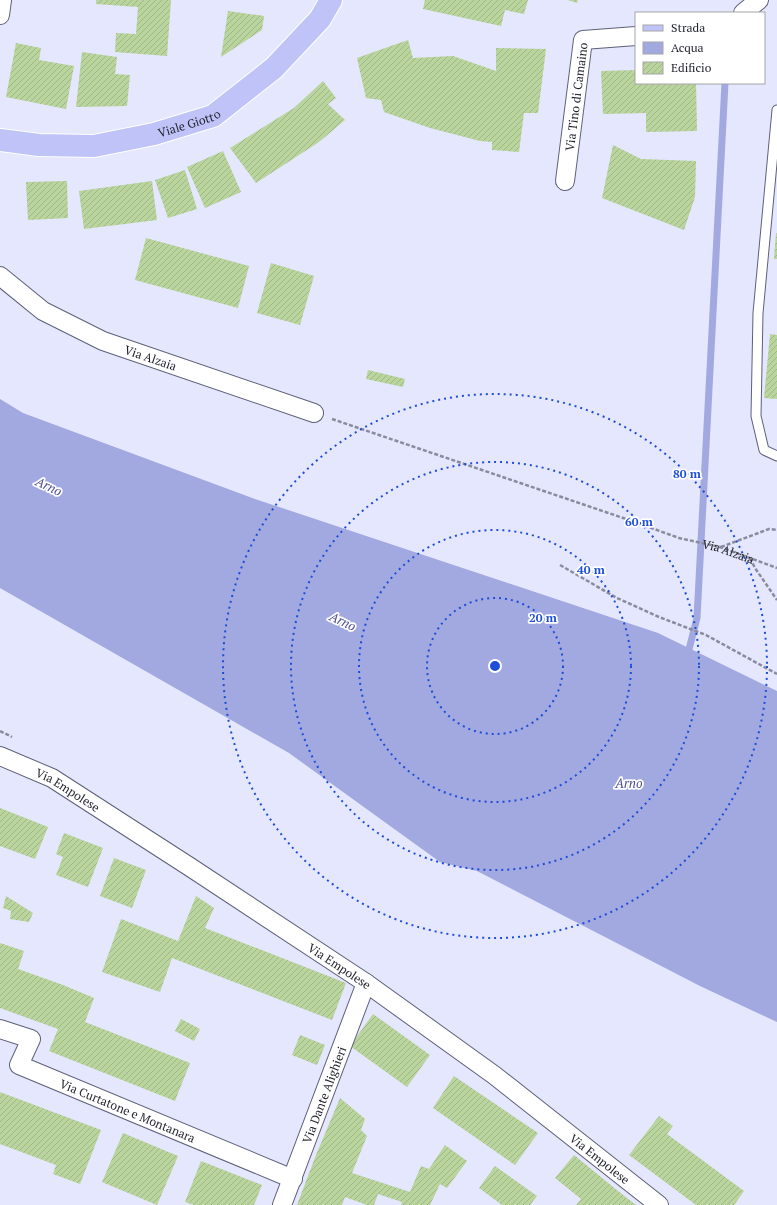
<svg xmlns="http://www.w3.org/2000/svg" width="777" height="1205" viewBox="0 0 777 1205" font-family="'PT Serif',serif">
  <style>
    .water { fill: #a2a8e0 }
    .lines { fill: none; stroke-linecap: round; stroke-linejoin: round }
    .stream { stroke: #a2a8e0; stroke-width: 7 }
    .building { fill: url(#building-hatch) }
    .service-casing { stroke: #5d6078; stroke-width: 11 }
    .minor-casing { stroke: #5d6078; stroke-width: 20 }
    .primary-casing { stroke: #fff; stroke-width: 24 }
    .path { stroke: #8a8c9d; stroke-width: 2.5; stroke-dasharray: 4 2; stroke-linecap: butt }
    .service { stroke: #fff; stroke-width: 9 }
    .minor { stroke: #fff; stroke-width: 18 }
    .primary { stroke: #bfc3f8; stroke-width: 22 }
    .ring { fill: none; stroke: #1d4ed8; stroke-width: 2; stroke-dasharray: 2 4 }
    .labels { text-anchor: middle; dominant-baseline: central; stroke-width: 3.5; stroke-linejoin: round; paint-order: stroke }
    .street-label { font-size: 12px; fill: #1e1f29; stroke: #fff }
    .water-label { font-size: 13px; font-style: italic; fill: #4b4e92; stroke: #fff }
    .centre { fill: #1d4ed8; stroke: #fff; stroke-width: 2 }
    .ring-label { font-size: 12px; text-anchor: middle; font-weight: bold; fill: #1d4ed8; stroke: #fff; stroke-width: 3.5; stroke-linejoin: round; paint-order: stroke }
  </style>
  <defs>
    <pattern id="building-hatch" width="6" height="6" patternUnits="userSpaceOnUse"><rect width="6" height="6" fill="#b9d49c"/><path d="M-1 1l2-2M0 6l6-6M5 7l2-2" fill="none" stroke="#9fb686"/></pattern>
  </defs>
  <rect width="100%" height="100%" fill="#e4e7fd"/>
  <path class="water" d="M0 399 23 413 255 499 658 633 777 691V1022L700 986 477 871 440 862 289 753 0 588Z"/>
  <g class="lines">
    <path class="stream" d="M687 657 697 618 725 83"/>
  </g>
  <path class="building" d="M96 0H171L167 56 115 52 116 33 136 34 138 7 96 4Z
    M425 0H528L524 14 505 10 501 26 423 9Z
    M568 0H578L577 3Z
    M228 11 264 16 262 30 221 57Z
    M408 40 413 58 453 56 496 71V48L546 49 538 113H524L519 152 492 150V142L480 141 430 128 384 112 381 100 366 98 357 58Z
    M16 43 41 48 39 60 74 66 66 109 6 97Z
    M82 52 117 57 115 74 130 75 127 106 76 107Z
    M636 70V83H696L697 131 646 132V113L603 114 601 71Z
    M323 81 336 98 328 104 345 120 319 142 256 183 230 148 294 108Z
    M613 145 641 159 696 161 695 197 684 230 602 198Z
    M223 151 241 192 205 208 187 167Z
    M185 170 197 209 168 218 155 180Z
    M67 181 68 218 28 220 26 182Z
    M152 181 157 220 84 229 79 191Z
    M776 233H777V259H774Z
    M146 238 249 266 238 308 135 280Z
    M271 263 314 276 300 325 257 313Z
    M770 334 777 335V399L764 398Z
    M368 370 405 379 403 387 366 379Z
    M0 808 48 827 35 859 0 846Z
    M64 833 103 848 88 887 56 875 63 857 56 854Z
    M114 858 146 870 132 908 100 896Z
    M6 896 33 913 29 922 10 919 11 911 3 908Z
    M196 896 214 908 205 928 346 983 332 1020 172 958 160 992 102 972 121 919 178 941Z
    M0 943 24 951 18 969 63 985 94 998 85 1022 190 1063 175 1101 49 1051 58 1029 0 1008Z
    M373 1014 430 1055 407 1087 350 1046Z
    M181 1019 200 1029 194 1041 175 1031Z
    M300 1035 325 1045 317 1065 292 1055Z
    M454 1076 538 1133 515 1165 433 1108Z
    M0 1092 101 1130 80 1184 53 1174 56 1165 0 1144Z
    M340 1098 365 1119 361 1130 367 1136 352 1173 410 1192 421 1166 429 1169 445 1145 467 1161 447 1188 440 1184 430 1205H401L402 1202 378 1194 374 1205H367L345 1197 342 1205H297L316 1155Z
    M659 1116 673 1126 667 1134 744 1191 734 1205H696L629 1155Z
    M123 1133 178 1156 157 1205 102 1182Z
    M574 1155 618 1191 636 1205H576L581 1199 555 1178Z
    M201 1161 262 1185 254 1205H194L185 1202Z
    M495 1166 537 1196 530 1205H502L479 1188Z"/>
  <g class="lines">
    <defs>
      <path id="service" d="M777 110 758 313 756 416 764 450 777 456"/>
      <g id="minor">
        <path d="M743 13 759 0"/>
        <path d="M0 15 2 0"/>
        <path id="s2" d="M565 181 583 40 636 36"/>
        <path id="s3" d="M0 276 43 311 103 341 314 413"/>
        <path id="s4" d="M0 756 52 778 190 867 366 983 494 1075 659 1205"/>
        <path id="s5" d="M0 1029 31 1039 19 1065 293 1179"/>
        <path id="s6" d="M282 1205 366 983"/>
      </g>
      <g id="primary">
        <path id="s7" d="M0 140 39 145 94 146 154 134 213 116 274 68 320 19 331 0"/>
      </g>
    </defs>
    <use href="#service" class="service-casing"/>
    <use href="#minor" class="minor-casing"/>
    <use href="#primary" class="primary-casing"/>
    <g class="path">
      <path id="s1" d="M332 419 632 521 679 538 720 547 777 568"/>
      <path d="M721 547 769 529 777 530"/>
      <path d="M750 558 755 568 777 600"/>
      <path d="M560 565 617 598 659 617 706 635 777 674"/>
      <path d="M0 731 12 737"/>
    </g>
    <use href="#service" class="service"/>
    <use href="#minor" class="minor"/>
    <use href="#primary" class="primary"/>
  </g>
  <g class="ring">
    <circle cx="495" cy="666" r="68"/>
    <circle cx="495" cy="666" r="136"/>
    <circle cx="495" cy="666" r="204"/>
    <circle cx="495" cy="666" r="272"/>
  </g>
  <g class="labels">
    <g class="street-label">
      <text stroke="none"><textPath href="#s2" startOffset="85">Via Tino di Camaino</textPath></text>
      <text stroke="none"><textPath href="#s7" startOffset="192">Viale Giotto</textPath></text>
      <text stroke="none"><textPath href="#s3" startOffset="173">Via Alzaia</textPath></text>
      <text stroke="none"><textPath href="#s1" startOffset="418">Via Alzaia</textPath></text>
      <text stroke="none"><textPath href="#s4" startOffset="76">Via Empolese</textPath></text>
      <text stroke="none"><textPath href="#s4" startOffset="400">Via Empolese</textPath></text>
      <text stroke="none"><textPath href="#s6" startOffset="118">Via Dante Alighieri</textPath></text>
      <text stroke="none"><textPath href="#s5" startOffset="179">Via Curtatone e Montanara</textPath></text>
      <text stroke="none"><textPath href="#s4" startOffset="724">Via Empolese</textPath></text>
    </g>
    <g class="water-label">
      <text transform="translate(49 486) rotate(25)">Arno</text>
      <text transform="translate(343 621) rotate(25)">Arno</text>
      <text x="629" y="783">Arno</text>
    </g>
  </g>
  <circle cx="495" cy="666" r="6" class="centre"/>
  <g class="ring-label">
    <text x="687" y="478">80 m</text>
    <text x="639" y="526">60 m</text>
    <text x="591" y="574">40 m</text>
    <text x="543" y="622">20 m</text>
  </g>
  <rect x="635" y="12" width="130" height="72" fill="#ffffff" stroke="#a5a5a9"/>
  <rect x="643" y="25" width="20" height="6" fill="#bfc3f8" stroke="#a5a5a9"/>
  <text x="671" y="32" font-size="12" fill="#1e1f29">Strada</text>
  <rect x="643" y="42" width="20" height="12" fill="#a2a8e0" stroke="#a5a5a9"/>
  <text x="671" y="52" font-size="12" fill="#1e1f29">Acqua</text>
  <rect x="643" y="62" width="20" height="12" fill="url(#building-hatch)" stroke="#a5a5a9"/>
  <text x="671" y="72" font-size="12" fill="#1e1f29">Edificio</text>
</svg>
